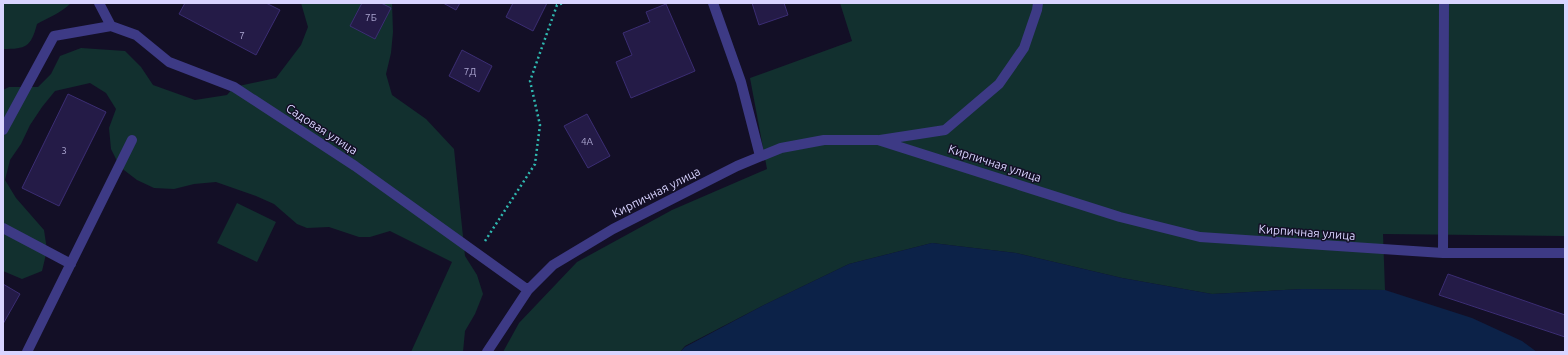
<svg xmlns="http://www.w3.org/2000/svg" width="1568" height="355" viewBox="0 0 1568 355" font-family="Ubuntu,sans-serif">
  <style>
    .green { fill: #12302f }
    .water { fill: #0c2248 }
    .building { fill: #241b47; stroke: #3b2d73 }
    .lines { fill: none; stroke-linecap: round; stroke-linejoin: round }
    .path { stroke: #2fb8b0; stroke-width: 2.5; stroke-dasharray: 2 3; stroke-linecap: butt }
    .minor { stroke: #3d3a85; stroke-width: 10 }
    .labels { text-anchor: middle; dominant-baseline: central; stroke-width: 3; stroke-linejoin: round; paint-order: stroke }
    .number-label { font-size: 10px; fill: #aca6d1 }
    .street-label { font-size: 12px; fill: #d9d4ff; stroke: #130f26 }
  </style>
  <rect width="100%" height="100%" fill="#130f26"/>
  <path class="green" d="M3 3H71C61 13 49 17 37 24 31 47 26 49 3 49Z
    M301 3H392L393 32 391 53 386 74 392 95 426 119 454 149 465 256 477 275 483 294 475 314 465 331 463 352H411L452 262 390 231 370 237H359L329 227 307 228 297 224 274 204 256 196 216 182 194 184 174 189 154 188 137 180 120 167 111 149 109 128 116 109 106 93 90 83 55 91 42 107 30 125 21 144 10 160 5 180 16 198 44 230 47 250 42 271 22 279 3 271V90L9 87H38L51 74 60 56 81 48 125 51 141 67 153 85 195 100 227 95 234 87 276 78 301 45 308 27Z
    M840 3H1565V236L1383 234 1385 290 1303 289 1212 294 1122 278 1016 253 932 243 849 264 764 305 685 346 680 352H503L519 323 577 262 672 210 767 169 750 78 852 41Z
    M237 203 276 222 257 262 217 243Z"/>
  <path class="water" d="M932 243 1016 253 1122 278 1212 294 1303 289 1385 290 1472 318 1522 341 1537 352H680L685 347 764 305 849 264Z"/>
  <path class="building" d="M185 3H266L280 10 256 55 179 14Z
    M362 3H381L391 8 375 39 350 26Z
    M443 3H460L456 10Z
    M513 3H547L533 31 506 17Z
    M752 3H784L788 15 759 25Z
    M666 4 695 71 631 98 616 62 632 55 623 33 650 22 646 12Z
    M462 50 492 66 479 92 449 76Z
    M68 94 106 112 59 206 22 188Z
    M587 114 610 156 588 168 564 126Z
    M1448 274 1565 315V337L1439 295Z
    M3 284 20 294 3 324Z"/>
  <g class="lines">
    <path class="path" d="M485 241 535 164 540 125 530 81 557 5 564 3"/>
    <path class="minor" d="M99 3 111 26 136 35 169 62 234 87 355 166 528 290
      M713 3 741 82 760 156
      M3 130 54 36 111 26
      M880 140 945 130 999 84 1024 48 1037 10 1038 3
      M3 228 71 264
      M1443 253 1444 3
      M27 352 132 140
      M487 352 528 290 553 265 613 229 737 166 781 148 824 140H878L1120 217 1200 237 1443 253H1565"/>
  </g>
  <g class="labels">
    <g class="number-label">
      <text x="371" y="17">7Б</text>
      <text x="242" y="35">7</text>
      <text x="470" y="71">7Д</text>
      <text x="587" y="141">4А</text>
      <text x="64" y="150">3</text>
    </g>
    <g class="street-label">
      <text transform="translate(322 129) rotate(33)">Садовая улица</text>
      <text transform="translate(995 163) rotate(18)">Кирпичная улица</text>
      <text transform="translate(656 192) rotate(-27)">Кирпичная улица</text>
      <text transform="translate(1307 232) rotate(4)">Кирпичная улица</text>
    </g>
  </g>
  <rect width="1568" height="355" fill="none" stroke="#d9d4ff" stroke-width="8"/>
</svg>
